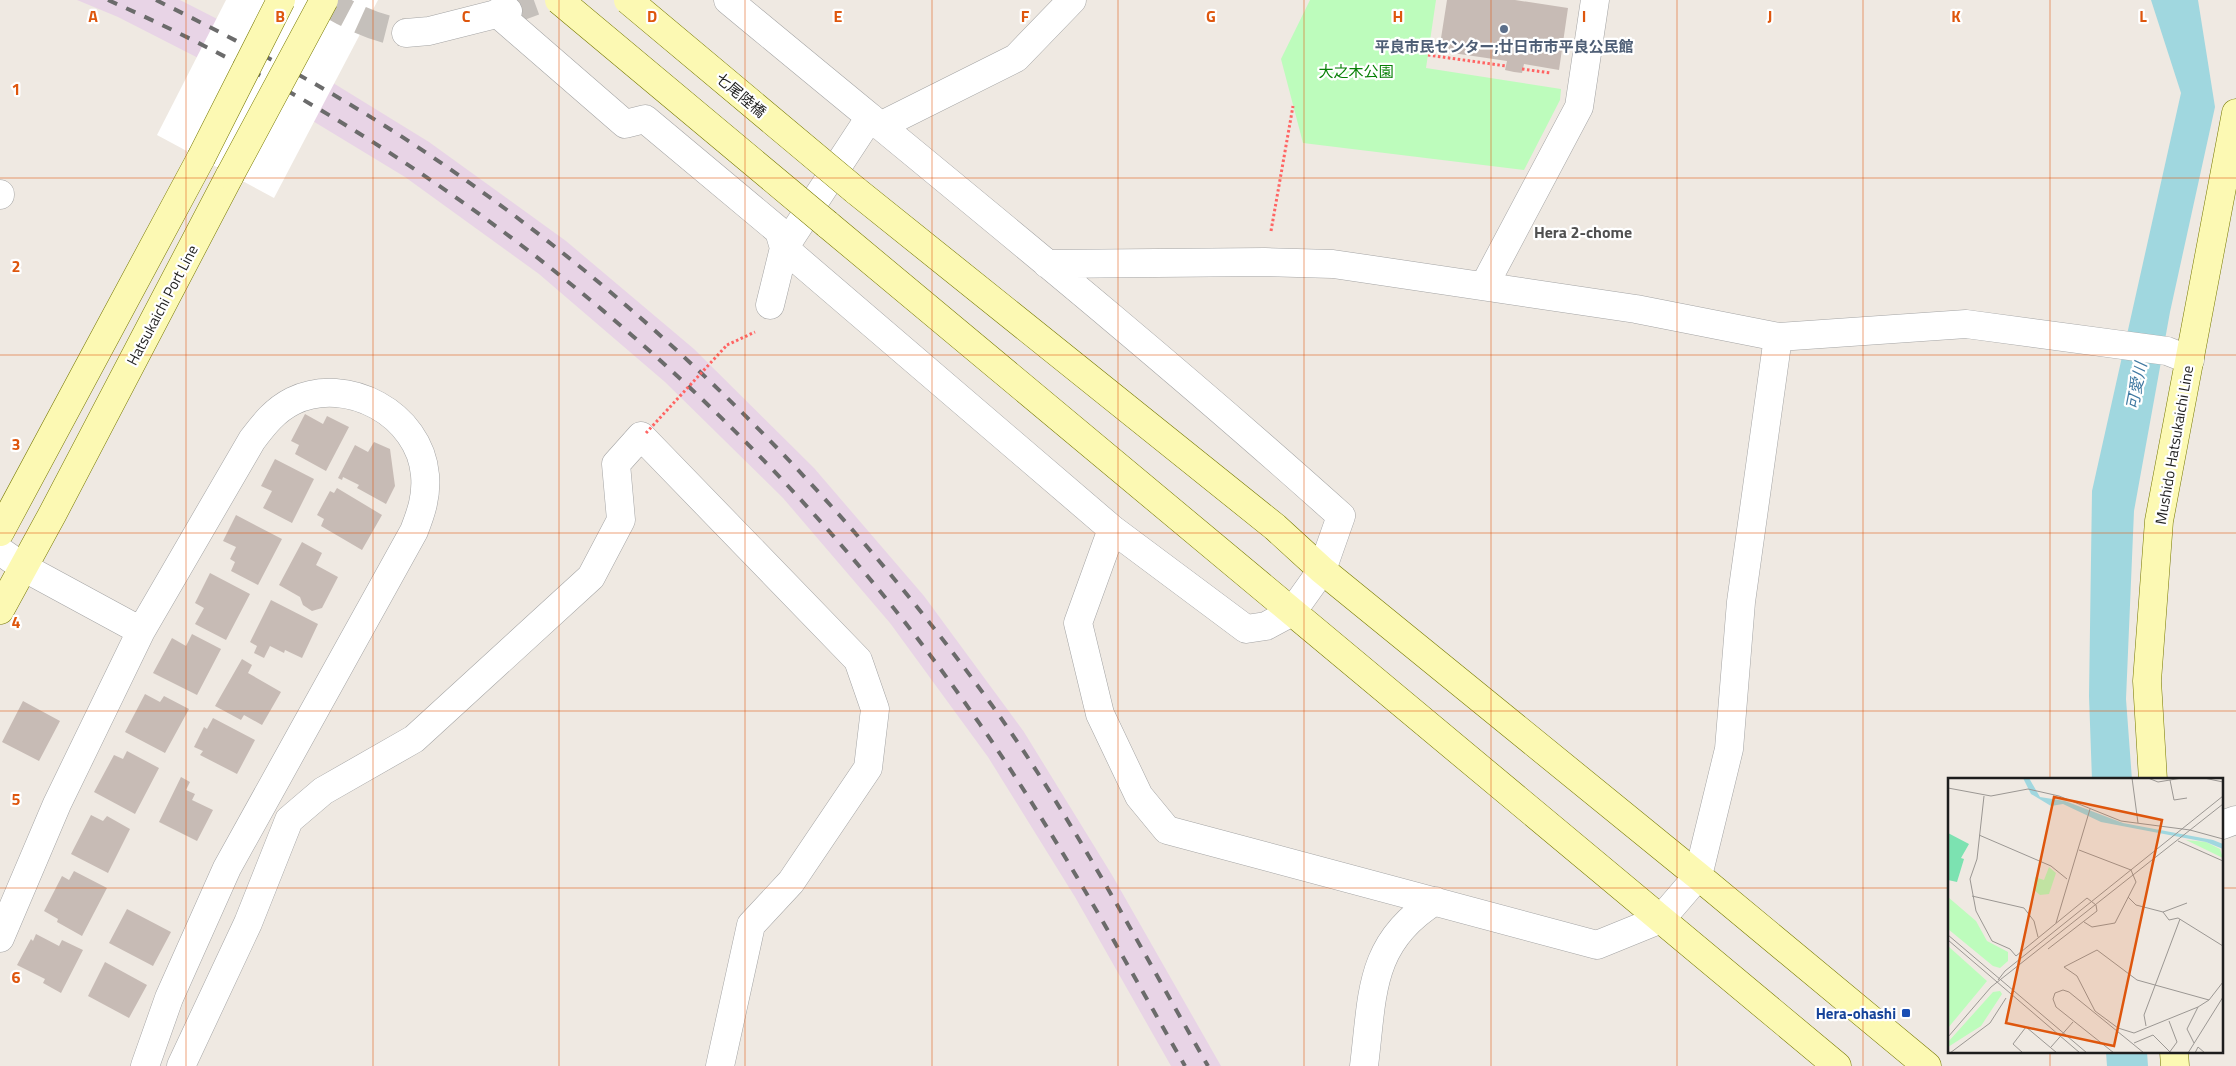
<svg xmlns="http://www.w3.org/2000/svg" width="2236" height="1066" viewBox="0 0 2236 1066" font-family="'Titillium Web','Noto Sans JP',sans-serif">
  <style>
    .industrial { fill: #e8d4e6 }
    .park { fill: #bdfcbc }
    .water { fill: #a0d7df }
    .pier { fill: #fff }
    .building { fill: #c7bbb5 }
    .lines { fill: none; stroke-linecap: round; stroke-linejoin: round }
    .street-tunnel { stroke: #c5c0bb; stroke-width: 28; stroke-dasharray: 28 14; stroke-linecap: butt }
    .street-casing { stroke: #a4a4a4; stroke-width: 29 }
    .secondary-casing { stroke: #767800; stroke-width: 29 }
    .path { stroke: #ff6463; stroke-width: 3; stroke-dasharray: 2.5 2.5; stroke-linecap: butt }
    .street { stroke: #fff; stroke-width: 28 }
    .secondary { stroke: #fcf9b3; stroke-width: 28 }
    .rail { stroke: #6b6b6b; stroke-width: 4; stroke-dasharray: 10 10; stroke-linecap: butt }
    .secondary-bridge-casing { stroke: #767800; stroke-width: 29; stroke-linecap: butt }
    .path-bridge { stroke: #ff6463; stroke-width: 3; stroke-dasharray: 2.5 2.5; stroke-linecap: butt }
    .secondary-bridge { stroke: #fcf9b3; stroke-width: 28 }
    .grid { fill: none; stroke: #de560d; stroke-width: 1; stroke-opacity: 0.55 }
    .service-dot { fill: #5c6f8a; stroke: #fff; stroke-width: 2 }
    .transit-dot { fill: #1a4fb4; stroke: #fff; stroke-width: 2 }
    .labels { text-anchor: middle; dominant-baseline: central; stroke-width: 4.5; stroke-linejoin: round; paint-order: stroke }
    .service-label { font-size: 15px; font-weight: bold; fill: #4e5e75; stroke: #fff }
    .park-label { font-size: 15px; fill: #078006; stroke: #fff }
    .street-label { font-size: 15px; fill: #1d1d1d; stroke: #fff }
    .transit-label { font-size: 15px; font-weight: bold; fill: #164399; stroke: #fff; text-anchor: end }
    .neighbourhood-label { font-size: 16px; font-weight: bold; fill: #505050; stroke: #fff }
    .water-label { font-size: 16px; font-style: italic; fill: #4079a1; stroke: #fff }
    .inset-road { fill: none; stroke: #9b9793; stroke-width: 1 }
    .view { fill: #de560d; fill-opacity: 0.15; stroke: #de560d; stroke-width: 2.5 }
    .inset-edge { fill: none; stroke: #1d1d1d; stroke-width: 2.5 }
    .grid-label { font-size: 16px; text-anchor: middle; font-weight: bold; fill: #de560d; stroke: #fff; stroke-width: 4.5; stroke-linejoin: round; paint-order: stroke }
  </style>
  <rect width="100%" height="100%" fill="#efe9e2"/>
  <path class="industrial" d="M77 0H180L286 54 429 142 566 241 694 349 814 468 924 596 1024 732 1112 875 1221 1066H1171L1075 897 988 757 890 623 783 498 665 382 539 274 405 177 265 92 118 17Z"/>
  <path class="park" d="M1310 0H1436L1426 68 1561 89 1560 100 1524 170 1303 143 1281 59Z"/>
  <path class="water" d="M2151 0H2198L2215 107 2170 312 2134 511 2126 699 2132 780H2092L2089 696 2092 491 2181 93Z
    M2106 1052H2147L2148 1066H2107Z"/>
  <path class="pier" d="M226 0H378L274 198 157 135Z"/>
  <path class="building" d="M1447 0H1515L1568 8 1559 70 1524 64 1522 73 1514 72 1505 70 1507 61 1439 51Z
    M305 414 323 424 327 416 349 427 326 471 295 454 299 445 291 441Z
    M374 442 390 449 395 486 386 504 357 488 359 485 343 477 342 480 338 478 355 445 368 452Z
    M275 459 314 479 292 523 263 508 272 491 261 486Z
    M337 488 382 515 362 550 321 526 324 519 317 515 330 491 334 493Z
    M236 515 282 539 258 585 231 571 235 562 230 559 236 547 223 541Z
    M302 542 322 553 316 565 338 577 322 608 312 611 303 605 300 597 279 585Z
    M210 573 250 594 226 640 195 624 204 608 195 603Z
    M271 600 318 624 302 658 285 650 284 653 270 646 264 658 254 653 257 646 250 642Z
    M192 634 221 649 197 695 153 673 172 638 186 646Z
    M242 659 252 665 248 673 281 692 262 725 244 715 241 720 215 706Z
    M145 694 160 702 164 696 189 709 165 753 125 732Z
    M23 701 60 721 39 761 2 742Z
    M213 718 255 740 237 774 200 755 203 751 194 747 204 727 207 729Z
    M127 751 159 768 135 814 94 792 114 755 123 759Z
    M181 777 190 782 186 790 195 794 192 800 213 810 197 841 159 822Z
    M91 815 103 821 107 816 130 829 108 873 71 854Z
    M74 871 107 888 82 936 57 922 58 919 44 911 62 876 69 880Z
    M127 909 171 932 153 966 109 943Z
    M36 934 59 946 62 940 83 950 61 993 43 983 45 979 17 965 31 939 33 941Z
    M105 962 147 985 129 1018 88 996Z"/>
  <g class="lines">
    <path class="street-tunnel" d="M323 0C353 17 371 28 406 33
      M508 11 538 0"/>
    <defs>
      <path id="street" d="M497 13 625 124 645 119 779 231 784 248 1112 529 1246 629 1266 626 1292 612 1322 570 1341 516C1143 338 934 171 728 0
        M406 33 429 31 508 11
        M880 126 1016 58 1072 0
        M0 194V195
        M1047 264 1265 262 1333 264 1636 309 1778 337 1966 324 2167 351 2190 360
        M1484 286 1579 107 1595 0
        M770 305 784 248 870 117
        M1112 529 1078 623 1100 714 1139 796 1167 830 1597 945 1661 919 1698 876 1729 749 1741 602 1778 337
        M0 551 23 567 141 631
        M2222 825 2236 820
        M0 938 57 804 141 631 252 440C264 424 275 410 293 401 347 375 420 414 425 475 427 496 421 513 414 531L227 868 169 998 145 1066
        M181 1066 248 923 289 820 323 791 414 739 591 577 621 520 616 464 641 436 858 660 875 709 868 768 791 882 751 925 720 1066
        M1364 1066C1373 995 1368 943 1435 901"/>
      <path id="secondary" d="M855 190 1275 527 1322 570 1698 876 1927 1066
        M827 224 1837 1066
        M0 532 201 158
        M0 610 53 513 230 175
        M2153 780 2147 681 2159 521 2236 113
        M2174 1052 2175 1066"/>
    </defs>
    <use href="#street" class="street-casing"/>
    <use href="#secondary" class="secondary-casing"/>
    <path class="path" d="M1428 55 1506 66
      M1522 69 1551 73
      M1271 231 1293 106
      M727 345 755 332"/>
    <use href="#street" class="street"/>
    <use href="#secondary" class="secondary"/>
    <path class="rail" d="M108 0C454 154 761 408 977 720 1054 830 1118 949 1185 1066
      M156 0C243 43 329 89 410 142 637 292 832 484 991 704 1073 818 1138 944 1208 1066"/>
    <defs>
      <path id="secondary-bridge" d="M559 0 827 224
        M628 0 855 190
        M201 158 281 0
        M230 175 324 0"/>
    </defs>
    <use href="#secondary-bridge" class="secondary-bridge-casing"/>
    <path class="path-bridge" d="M646 433 727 345"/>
    <use href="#secondary-bridge" class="secondary-bridge"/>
  </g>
  <path class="grid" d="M186 0V1066M373 0V1066M559 0V1066M745 0V1066M932 0V1066M1118 0V1066M1304 0V1066M1491 0V1066M1677 0V1066M1863 0V1066M2050 0V780M0 178H2236M0 355H2236M0 533H2236M0 711H2236M0 888H1950M2222 888H2236M2050 1052V1066"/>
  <circle class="service-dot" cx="1504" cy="29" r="5"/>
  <rect class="transit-dot" x="1901" y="1008" width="10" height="10" rx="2.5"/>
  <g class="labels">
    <g class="service-label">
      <text x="1504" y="46">平良市民センター;廿日市市平良公民館</text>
    </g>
    <g class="park-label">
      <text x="1356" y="71">大之木公園</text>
    </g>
    <g class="street-label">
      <text transform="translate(741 95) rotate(40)">七尾陸橋</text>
      <text transform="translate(162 305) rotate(-62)">Hatsukaichi Port Line</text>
      <text transform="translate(2174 445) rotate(-80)">Mushido Hatsukaichi Line</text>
    </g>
    <g class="transit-label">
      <text x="1896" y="1013">Hera-ohashi</text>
    </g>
    <g class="neighbourhood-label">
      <text x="1583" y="232">Hera 2-chome</text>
    </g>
    <g class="water-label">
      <text transform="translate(2136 386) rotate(-79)">可愛川</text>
    </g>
  </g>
  <g transform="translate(1948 778)">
    <rect width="275" height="275" fill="#efe9e2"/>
    <path d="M238 62 258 64 272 71 275 80ZM101 89 108 95 101 116 92 117 86 112 87 99 96 102ZM0 119 28 143 39 163 60 174V183L52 190 45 188 0 151ZM0 168 39 203 0 250ZM52 213 54 216 33 248 0 269V264L45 214Z" fill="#bdfcbc"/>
    <path d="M0 55 21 66 13 80 16 81 9 104 0 102Z" fill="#7ce2b1"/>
    <path d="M75 0H81L92 19 117 23 175 45 265 62 275 66V71L258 64 153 44 115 26 103 28 83 16Z" fill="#a0d7df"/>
    <path class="inset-road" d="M184 0 190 45M200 0 210 4 234 0M256 0 275 4M222 2 226 22 239 20M0 10 43 18 80 11 111 18 173 43 242 52 275 61M36 18 29 81 22 101 28 133 44 163 62 171 68 178 139 120 148 127 149 133 100 171M31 57 103 88 119 101M230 63 275 83M131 72 183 92 188 104 167 145 144 149 136 144M24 118 76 130 86 143 90 159M180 119 188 127 215 134 221 142 230 140 275 168M215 134 239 125M108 145 142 31M0 157 139 275M0 162 132 275M50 202 57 193 275 18M261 222 189 202 149 172 116 189 129 198 147 233 170 250 186 255 250 229 261 222 275 204M221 243 229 264 221 275M198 248 196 237 232 141M0 259 43 209 275 26M186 265 205 257 222 274M246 265 239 251 250 229M103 269 125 244M2 275 42 245 58 220M75 275 65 266 78 249 109 275M166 275 108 229 105 221 107 215 115 212 121 214 196 275M240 275 275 219M247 275 250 269 257 275"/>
    <path class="view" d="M106 19 214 42 166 268 58 245Z"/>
    <rect width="275" height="275" class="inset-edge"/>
  </g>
  <g class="grid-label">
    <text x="93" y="22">A</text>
    <text x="280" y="22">B</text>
    <text x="466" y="22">C</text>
    <text x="652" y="22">D</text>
    <text x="838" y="22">E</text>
    <text x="1025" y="22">F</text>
    <text x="1211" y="22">G</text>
    <text x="1398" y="22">H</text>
    <text x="1584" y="22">I</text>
    <text x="1770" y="22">J</text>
    <text x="1956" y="22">K</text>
    <text x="2143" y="22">L</text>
    <text x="16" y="95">1</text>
    <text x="16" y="272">2</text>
    <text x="16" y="450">3</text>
    <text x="16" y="628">4</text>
    <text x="16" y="805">5</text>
    <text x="16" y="983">6</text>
  </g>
</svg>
